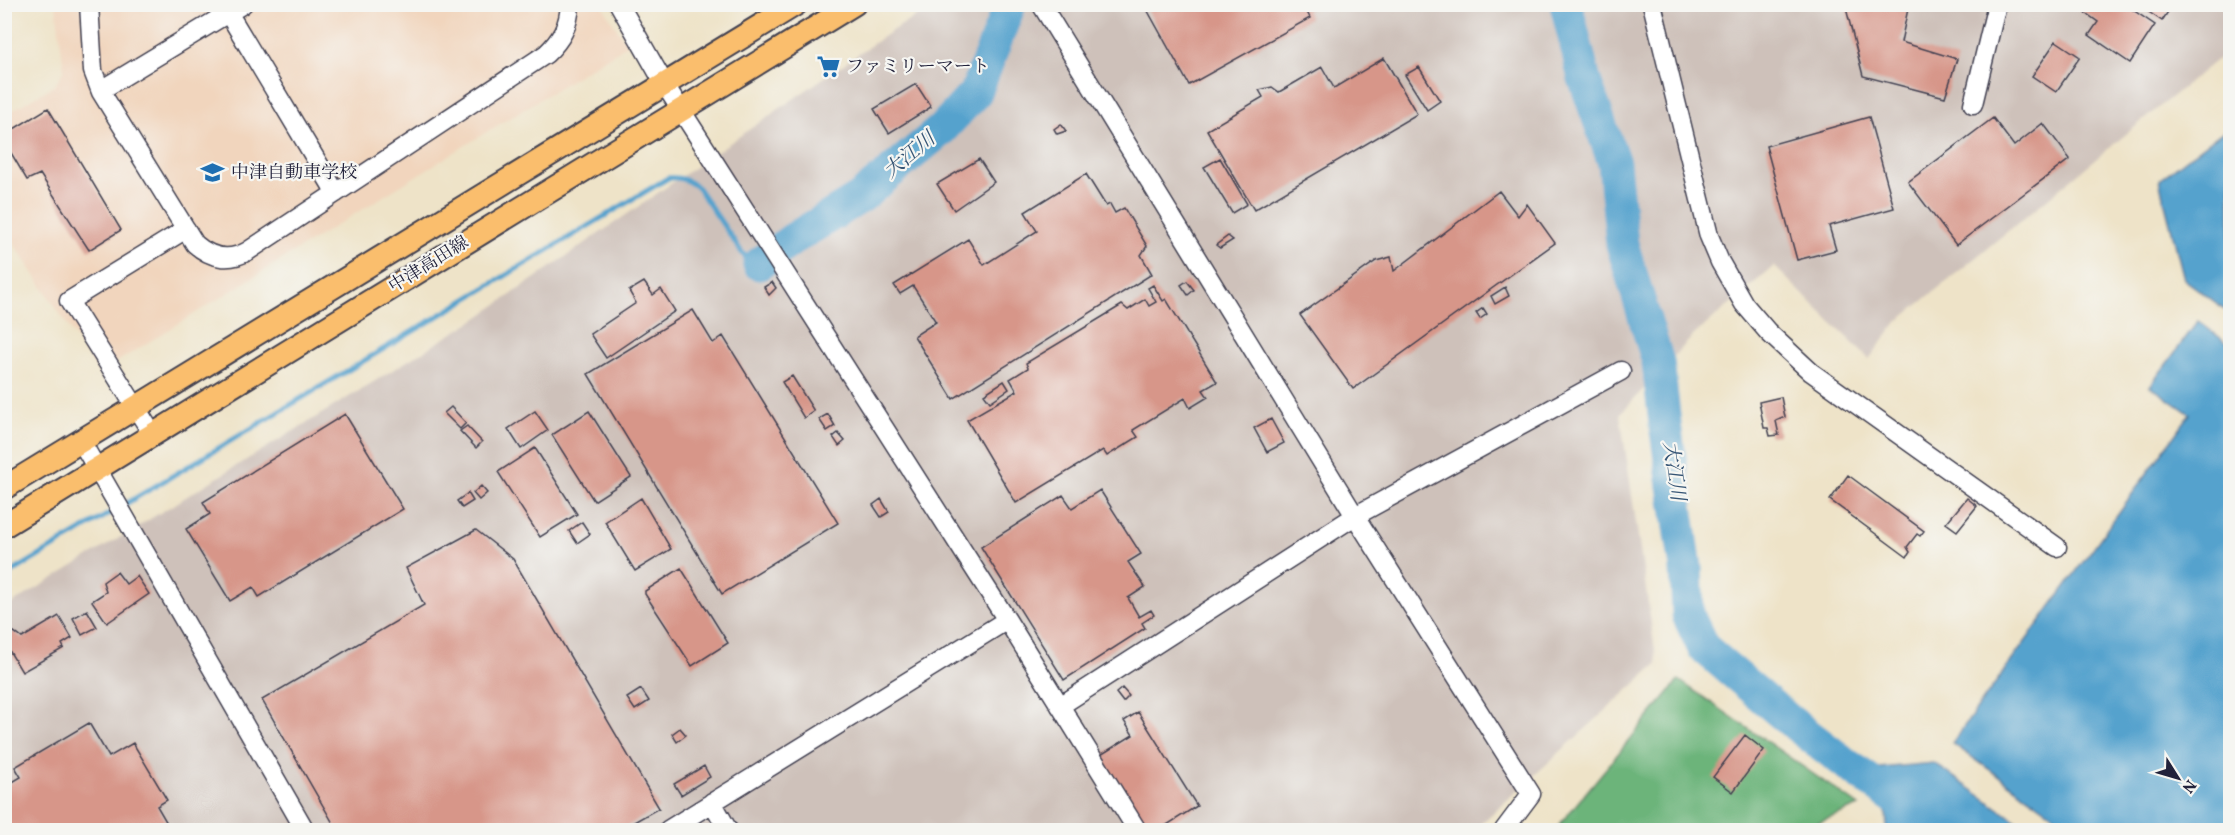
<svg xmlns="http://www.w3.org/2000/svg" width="2235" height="835" viewBox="0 0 2235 835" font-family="Vollkorn,'Noto Serif JP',serif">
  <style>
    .built { fill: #f1d5bd }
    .industrial { fill: #cec1ba }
    .forest { fill: #6cb47a; stroke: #476b5a; stroke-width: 1.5 }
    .water { fill: #54a2cd; stroke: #3b6284; stroke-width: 1.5 }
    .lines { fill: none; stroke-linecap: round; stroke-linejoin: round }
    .stream { stroke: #54a2cd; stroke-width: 5 }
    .river { stroke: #54a2cd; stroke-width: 33 }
    .building { fill: #d79689 }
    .minor-casing { stroke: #413f50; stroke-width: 21 }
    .major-casing { stroke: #413f50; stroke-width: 26 }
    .minor { stroke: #fff; stroke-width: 18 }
    .major { stroke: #fabe6d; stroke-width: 22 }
    .labels { text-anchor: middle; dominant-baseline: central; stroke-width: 4.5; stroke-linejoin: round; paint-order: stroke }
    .poi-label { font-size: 18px; fill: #22223b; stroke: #f6f6f2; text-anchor: start }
    .street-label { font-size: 18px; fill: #22223b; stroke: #f6f6f2 }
    .water-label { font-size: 20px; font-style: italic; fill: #365575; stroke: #f6f6f2 }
  </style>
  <rect width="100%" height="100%" fill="#f6f6f2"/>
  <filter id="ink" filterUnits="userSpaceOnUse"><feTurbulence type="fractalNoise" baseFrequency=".0167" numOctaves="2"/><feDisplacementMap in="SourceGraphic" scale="12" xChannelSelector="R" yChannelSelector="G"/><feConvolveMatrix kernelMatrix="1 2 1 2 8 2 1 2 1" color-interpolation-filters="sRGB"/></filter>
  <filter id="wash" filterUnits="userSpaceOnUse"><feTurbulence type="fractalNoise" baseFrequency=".008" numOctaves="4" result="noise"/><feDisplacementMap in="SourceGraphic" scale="24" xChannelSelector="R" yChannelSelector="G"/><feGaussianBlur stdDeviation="1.35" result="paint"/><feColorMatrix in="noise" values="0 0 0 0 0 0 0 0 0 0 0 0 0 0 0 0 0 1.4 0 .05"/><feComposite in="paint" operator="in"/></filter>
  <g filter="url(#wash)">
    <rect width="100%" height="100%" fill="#eee3c8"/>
    <path class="built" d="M56 5H602L627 45 99 373 5 230V115L55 85 64 70Z"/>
    <path class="industrial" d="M936 5H2230V49L1897 322 1869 359 1774 266 1694 335 1620 414 1657 664 1474 830H5V608L476 319 893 30Z"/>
    <path class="forest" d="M1679 680 1859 806 1800 830H1555Z"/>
    <path class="water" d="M2230 126V313L2184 279 2159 180Z
      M2198 321 2230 345V830H2075L1952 743 2190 414 2150 386Z
      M1934 763 2029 830H1887L1886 811 1854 786 1868 769Z"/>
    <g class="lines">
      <path class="stream" d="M4 577 668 178C681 177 688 180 698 188L743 254 751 262 759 264"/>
      <path class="river" d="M1566 4 1584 78 1614 163 1622 244 1658 362 1665 424 1686 568 1688 615 1703 647 1789 720 1849 766 1940 830
        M759 264 793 239 861 197 941 130 976 92 1010 4"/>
    </g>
    <g id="blocks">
      <path class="building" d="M1144 4H1315L1306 10 1310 18 1189 85Z
        M1845 4H1909L1901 42 1957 59 1945 97 1863 76Z
        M2073 4H2124L2155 25 2130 63 2089 35 2098 22Z
        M2137 4H2173L2162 21Z
        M2056 41 2080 57 2056 92 2032 76Z
        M1384 58 1417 114 1254 210 1207 130 1263 97 1259 90 1272 87 1279 92 1322 67 1334 88Z
        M1419 67 1440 101 1427 110 1405 75Z
        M916 84 931 107 889 133 874 109Z
        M48 108 121 230 89 250 40 174 27 180 4 141V135Z
        M1869 117 1894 208 1829 226 1836 250 1797 260 1766 146Z
        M1993 118 2014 146 2043 123 2070 159 1956 245 1908 182Z
        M1061 124 1066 131 1057 134 1054 129Z
        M1220 158 1247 204 1232 213 1204 167Z
        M979 159 994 182 954 210 937 184Z
        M1086 174 1106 206 1110 204 1115 213 1124 208 1147 246 1141 255 1152 274 953 399 914 336 936 322 913 286 900 294 894 285 968 239 984 265 1037 231 1025 212Z
        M1499 191 1518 216 1527 204 1555 243 1353 389 1300 315 1376 261 1391 257 1394 271Z
        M1228 236 1233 240 1220 248 1216 245Z
        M1187 281 1194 290 1188 295 1181 285Z
        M644 282 653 295 661 289 675 311 606 358 590 334 636 303 629 291Z
        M772 282 776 288 769 295 764 287Z
        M1153 285 1163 301 1166 299 1217 382 1203 390 1208 397 1190 408 1185 398 1133 430 1138 437 1107 456 1103 450 1016 503 967 420 1017 391 1010 379 1028 368 1026 363 1122 305 1128 310 1145 299 1149 306 1156 302 1148 288Z
        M1505 287 1509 296 1495 304 1491 296Z
        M1483 308 1487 314 1480 319 1476 313Z
        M693 310 713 343 723 336 838 523 722 594 588 374Z
        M792 376 814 411 804 418 782 382Z
        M1004 381 1009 389 990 402 984 394Z
        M1781 397 1785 417 1776 421 1779 435 1770 436 1768 428H1764L1759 402Z
        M451 407 466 423 460 429 444 413Z
        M535 411 548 430 521 449 508 429Z
        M589 411 631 477 594 501 552 435Z
        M345 414 403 509 259 597 253 587 230 601 186 529 210 514 203 502Z
        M828 414 835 426 827 431 819 419Z
        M1271 419 1284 443 1267 452 1254 428Z
        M467 426 482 442 476 448 460 431Z
        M838 433 845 441 839 446 833 437Z
        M535 448 577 514 540 537 498 472Z
        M1848 475 1924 531 1920 536 1917 534 1907 547 1910 552 1907 557 1830 500Z
        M481 486 487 493 479 500 473 493Z
        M1100 490 1141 554 1128 562 1145 587 1128 598 1139 617 1151 610 1154 615 1142 623 1145 628 1064 680 981 547 1063 495 1072 508Z
        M468 493 473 501 462 508 457 501Z
        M641 498 671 549 635 571 605 522Z
        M1967 498 1977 506 1957 531 1946 523Z
        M881 499 889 512 881 517 873 505Z
        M582 522 590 534 577 543 569 531Z
        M476 530 513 559 659 808 620 830H337L262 700 424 605 406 568Z
        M681 568 728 643 692 666 645 594V591Z
        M117 572 126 584 137 576 149 594 107 623 92 601 106 592 103 582Z
        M87 610 97 627 82 635 73 618Z
        M59 616 72 638 62 644 64 648 22 672 4 642V637L14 632 22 638Z
        M1122 688 1129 696 1123 702 1116 693Z
        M641 689 649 701 635 710 627 698Z
        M1138 712 1197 806 1159 830H1146L1099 756 1133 735 1124 721Z
        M89 723 109 757 133 743 167 800 157 806 171 830H4V787L21 777 15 767Z
        M680 728 686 735 677 742 672 734Z
        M1745 735 1764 750 1733 792 1713 777Z
        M704 766 710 777 681 795 674 784Z"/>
    </g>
  </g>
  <g filter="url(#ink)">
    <use href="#blocks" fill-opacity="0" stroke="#413f50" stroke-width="1.5"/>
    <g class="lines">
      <defs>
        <path id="minor" d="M89 4 93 71 101 92 195 244C211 258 229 262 248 251L546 54C561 40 569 26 570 4
          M223 4 336 193
          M619 4 665 85 1007 620 1137 830
          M1041 4 1355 516 1531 794 1504 830
          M1652 4 1709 236 1720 262 1744 304 1768 332 1811 372 2057 547
          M101 90 243 4
          M1973 104 1997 4
          M153 435 69 301 186 229
          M81 441 305 830
          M1060 706 1355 516 1621 371
          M712 802 728 830
          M668 830 1007 620"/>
        <path id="major" d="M4 488 796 4
          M4 526 854 4"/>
      </defs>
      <use href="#minor" class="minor-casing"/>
      <use href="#major" class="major-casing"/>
      <use href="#minor" class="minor"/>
      <use href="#major" class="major"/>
    </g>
  </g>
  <defs>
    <symbol id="supermarket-bare" viewBox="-9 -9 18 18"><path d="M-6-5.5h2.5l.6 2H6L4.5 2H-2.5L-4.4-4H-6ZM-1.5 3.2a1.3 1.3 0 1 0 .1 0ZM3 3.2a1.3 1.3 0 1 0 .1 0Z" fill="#1f6fb2" stroke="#f6f6f2" stroke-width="2.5" paint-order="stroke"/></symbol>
    <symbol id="school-bare" viewBox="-9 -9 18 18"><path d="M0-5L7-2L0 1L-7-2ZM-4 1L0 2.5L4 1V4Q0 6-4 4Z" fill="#1f6fb2" stroke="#f6f6f2" stroke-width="2.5" paint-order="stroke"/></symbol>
  </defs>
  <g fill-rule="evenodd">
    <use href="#supermarket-bare" x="812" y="50" width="33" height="33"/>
    <use href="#school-bare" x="196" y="156" width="33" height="33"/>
  </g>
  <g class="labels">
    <g class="poi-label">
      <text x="846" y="67">ファミリーマート</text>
      <text x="231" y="173">中津自動車学校</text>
    </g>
    <g class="street-label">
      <text transform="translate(429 265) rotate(-32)">中津高田線</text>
    </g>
    <g class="water-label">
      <text transform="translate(910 156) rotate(-40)">大江川</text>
      <text transform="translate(1673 471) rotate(82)">大江川</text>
    </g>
  </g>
  <rect width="2235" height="835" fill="none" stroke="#f6f6f2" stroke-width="24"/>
  <g transform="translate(2178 778) rotate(127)" stroke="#f6f6f2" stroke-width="4.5" paint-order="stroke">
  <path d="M0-4.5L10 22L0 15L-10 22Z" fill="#22223b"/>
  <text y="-9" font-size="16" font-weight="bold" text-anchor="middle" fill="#22223b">N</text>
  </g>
</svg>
